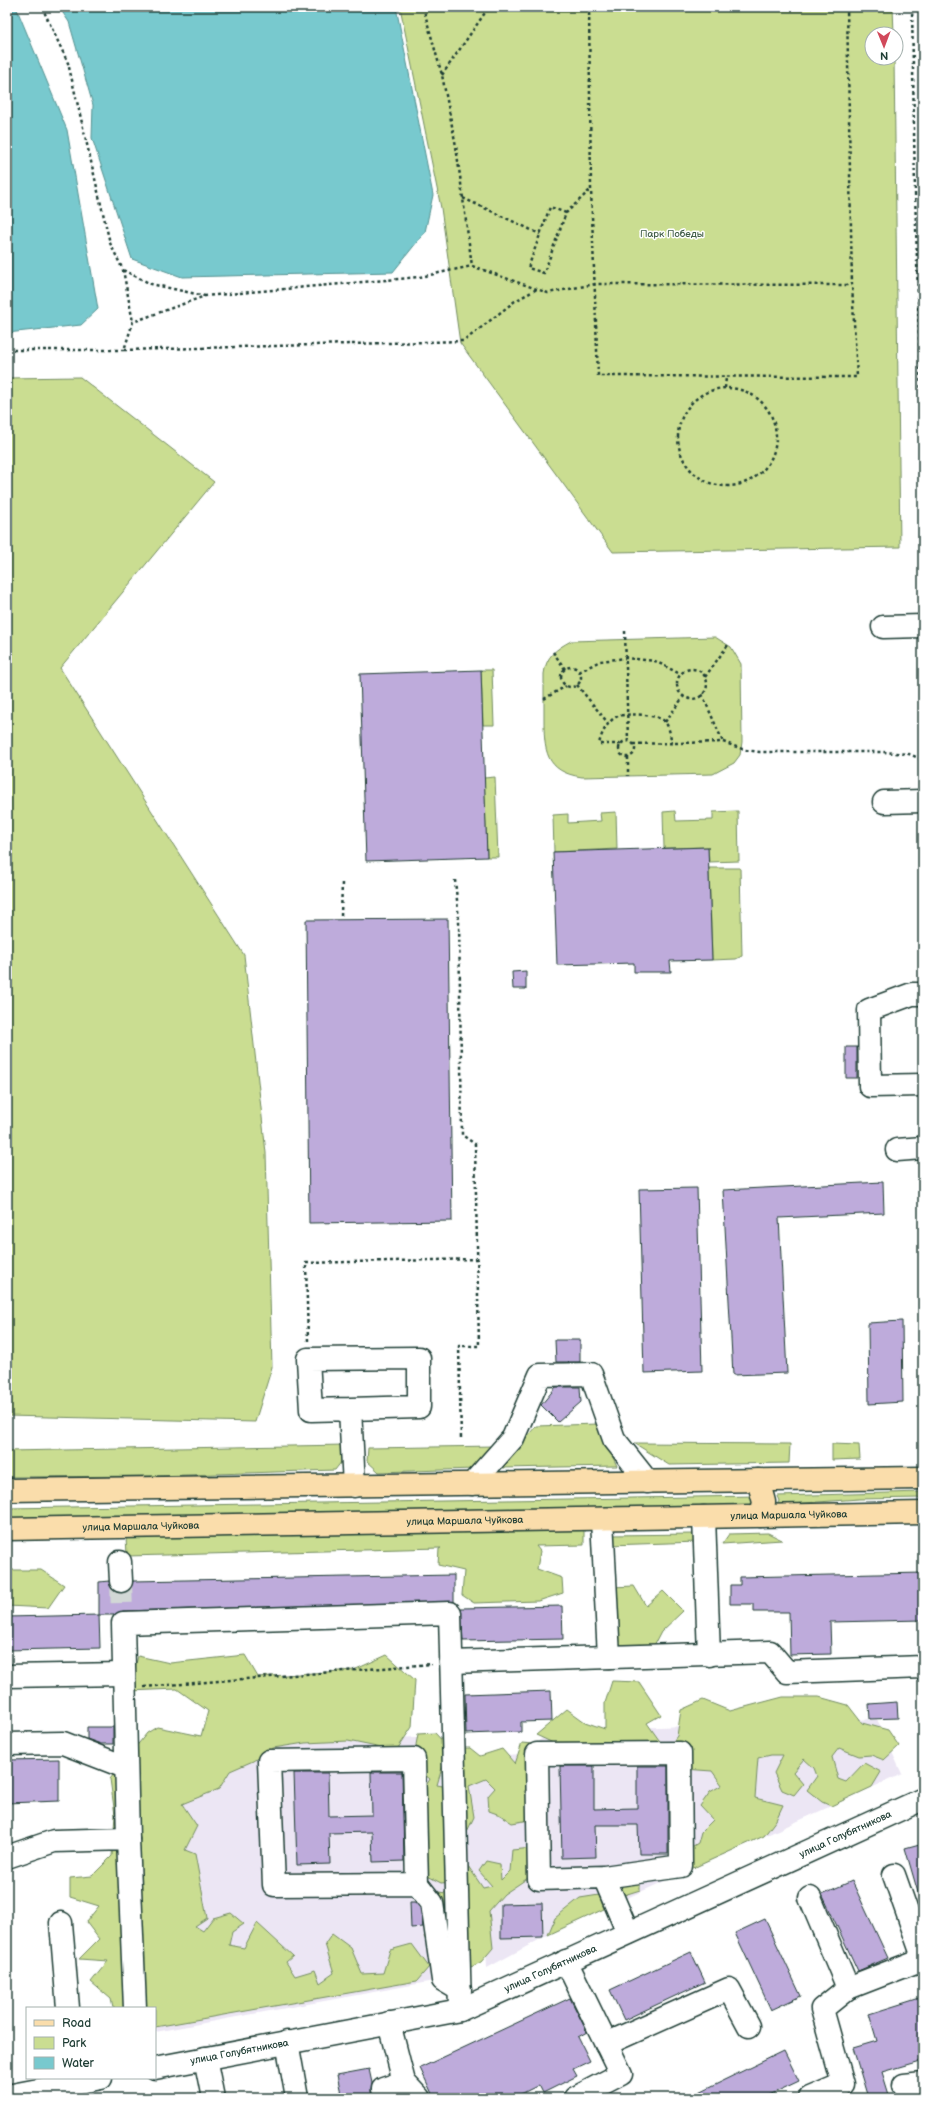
<svg xmlns="http://www.w3.org/2000/svg" width="930" height="2105" viewBox="0 0 930 2105" font-family="'Balsamiq Sans',sans-serif">
  <style>
    .built { fill: #ece6f4 }
    .green { fill: #cadd91; stroke: #748d62 }
    .water { fill: #78c9ce; stroke: #549190 }
    .building { fill: #beabdb; stroke: #1f3d34 }
    .lines { fill: none; stroke-linecap: round; stroke-linejoin: round }
    .minor-tunnel { stroke: #d2d8d6; stroke-width: 22; stroke-dasharray: 22 11; stroke-linecap: butt }
    .minor-casing { stroke: #1f3d34; stroke-width: 25 }
    .major-casing { stroke: #1f3d34; stroke-width: 25 }
    .path { stroke: #1f3d34; stroke-width: 2.5; stroke-dasharray: 3 3; stroke-linecap: butt }
    .minor { stroke: #fff; stroke-width: 22 }
    .major { stroke: #faddab; stroke-width: 22 }
    .labels { text-anchor: middle; dominant-baseline: central; stroke-width: 3; stroke-linejoin: round; paint-order: stroke }
    .park-label { font-size: 10px; fill: #415d47; stroke: #fff }
    .street-label { font-size: 10px; fill: #1f3d34; stroke: #fff }
  </style>
  <rect width="100%" height="100%" fill="#fff"/>
  <filter id="ink" filterUnits="userSpaceOnUse"><feTurbulence type="fractalNoise" baseFrequency=".025" numOctaves="2"/><feDisplacementMap in="SourceGraphic" scale="8" xChannelSelector="R" yChannelSelector="G"/><feConvolveMatrix kernelMatrix="1 2 1 2 8 2 1 2 1" color-interpolation-filters="sRGB"/></filter>
  <g filter="url(#ink)">
    <path class="built" d="M877 1719 902 1774 616 1903 548 1935 487 1968 484 1911 463 1900 455 1758 523 1755 550 1731Z
      M439 1736 450 1978 155 2032V2008L136 1750Z"/>
    <path class="green" d="M400 7H893L894 34H872V58H894L900 547 613 552 460 343 441 208Z
      M919 7H923V170H922Z
      M80 377 214 482 60 668 244 955 266 1153 272 1367 255 1422 7 1416V378Z
      M715 637 731 647 741 664 742 742 740 755 734 763 713 774 582 777C545 772 544 750 544 718 544 703 544 689 544 674 546 656 556 649 571 641Z
      M481 670H492L494 725H483Z
      M495 777 498 857H487L484 778Z
      M675 811 676 821 713 820V812L738 811 739 861 709 862 708 847 664 848 663 812Z
      M616 812 617 849 554 852 553 815 568 814V823L601 821 600 813Z
      M709 868H740L742 956 736 959 712 960Z
      M597 1424 617 1466 500 1468 536 1426Z
      M634 1443 790 1444 789 1463 669 1465Z
      M832 1444 859 1445 860 1459 832 1460Z
      M346 1445 345 1457 335 1470 157 1476 7 1477V1451Z
      M495 1446 475 1469 379 1472 367 1461 368 1448Z
      M923 1492V1498L859 1499 777 1505 779 1501 777 1496Z
      M757 1496V1507L7 1518V1508Z
      M584 1528V1545L536 1546 540 1551 537 1569 562 1578 563 1593 538 1601 474 1603 462 1595 464 1571 438 1565 439 1549 441 1548 127 1556 126 1536Z
      M768 1533 782 1540 722 1544 729 1534Z
      M696 1534 698 1542 609 1545 610 1535Z
      M7 1570H41L64 1585 48 1608 7 1606Z
      M634 1586 646 1606 663 1591 683 1611 661 1632 648 1657H634L622 1645 606 1642 604 1624 594 1601 612 1587Z
      M245 1655 258 1677 354 1670 387 1655 415 1680 412 1727 396 1751 348 1741 305 1743 273 1748 253 1761 230 1771 219 1789 182 1804 197 1826 185 1850 195 1854 207 1918 195 1926 203 1931 213 1918 231 1913 244 1924 232 1932 229 1945 244 1948 257 1923 293 1956 286 1962 295 1976 315 1970 320 1983 334 1973 325 1944 332 1934 351 1948 362 1974 383 1973 390 1950 412 1944 429 1967 417 1981 155 2027V2008H113L111 1999 91 1982 108 1961 79 1959 99 1939 86 1922 99 1906 70 1897V1878L92 1876 112 1856 115 1815 110 1779 147 1733 157 1727 201 1736 208 1711 177 1689 129 1691 138 1656 170 1663Z
      M612 1681 639 1682 661 1715 647 1723 659 1740 668 1748 677 1736 681 1710 703 1700 730 1711 783 1697H819L848 1705 862 1723 888 1730 899 1746 884 1760 871 1755 859 1756 839 1748 832 1757 838 1779 846 1782 864 1763 881 1772 872 1787 831 1806 822 1802 807 1790 817 1776 814 1768 804 1759 793 1772 803 1784 794 1795 782 1790 774 1773 783 1755H771L758 1758 755 1798 783 1805 776 1820 764 1836 680 1874 671 1860 698 1843 701 1832 713 1820 700 1806 710 1792 722 1785 712 1771 684 1769V1749L562 1747 536 1735 567 1709 585 1722 605 1729V1703Z
      M435 1733 448 1747 437 1785 448 1787 458 1748H470L480 1756 502 1749 515 1764 522 1743 533 1744 531 1780 524 1792 532 1800 530 1820 512 1823 500 1815 489 1811 488 1796 495 1788 486 1779 469 1786 474 1817 463 1840 464 1860 483 1888 492 1886 479 1871 486 1861 500 1864 501 1880 510 1871 512 1850 532 1848 534 1874 504 1894 489 1911 493 1948 481 1962 455 1975 446 1967 424 1937 428 1928 443 1912 439 1892 453 1894V1882L441 1883 420 1872 423 1780 427 1784 430 1779 419 1770 416 1745 418 1734Z
      M614 1881H640V1890L621 1896Z
      M599 1895 604 1909 548 1935 555 1918 580 1898Z"/>
    <path class="water" d="M7 7H16L67 130 98 309 81 325 7 333Z
      M59 7H396L433 195 425 232 393 272 182 277 132 259 92 138 93 105 69 22Z"/>
    <path class="building" d="M481 670 487 857 366 861 360 674Z
      M708 847 712 960 670 961 671 972H634V963L557 965 553 852Z
      M448 919 452 1221 309 1223 306 920Z
      M526 971V989H513L512 972Z
      M846 1047H857V1078H846Z
      M883 1182 884 1213 779 1218 787 1373 733 1375 723 1190Z
      M697 1188 702 1371 644 1373 639 1189Z
      M902 1321 903 1402 869 1404 868 1323Z
      M555 1340H580V1362H556Z
      M556 1387H580L581 1402 558 1422 541 1405Z
      M923 1573V1620L830 1622 831 1654 790 1655 789 1612H754V1604H730V1585H740V1577Z
      M454 1575V1602L123 1611 114 1615H99V1582L109 1581 111 1588 115 1592 121 1593 128 1591 133 1581Z
      M562 1606 563 1639 463 1641 461 1608Z
      M99 1615 100 1648 7 1650V1617Z
      M551 1691 552 1721 521 1722V1732L466 1734 465 1694Z
      M897 1702 898 1718 870 1719 869 1704Z
      M87 1727H113V1744H101L87 1739Z
      M59 1759V1801L7 1803V1760Z
      M560 1766H594V1809L637 1808V1766H668V1854H639L638 1825H595L596 1857 562 1858Z
      M371 1772H402L404 1861 373 1862 372 1832 329 1833 330 1864 297 1865 294 1773H328L329 1816 372 1815Z
      M923 1843V1895L919 1896 905 1848Z
      M852 1881 888 1958 858 1971 822 1894Z
      M410 1902H415L420 1908 423 1927 411 1928Z
      M542 1903 543 1937 501 1938V1904Z
      M765 1919 801 1996 771 2010 735 1933Z
      M691 1952 705 1982 624 2020 610 1990Z
      M923 1997V2060L882 2072 890 2098H868L853 2048 877 2041 869 2014Z
      M570 1998 587 2032 578 2037 590 2061 573 2069 577 2076 543 2093 539 2085 513 2098H434L420 2068Z
      M784 2051 799 2081 763 2098H687Z
      M369 2069 372 2083 371 2091 372 2098H342L337 2075Z"/>
    <g class="lines">
      <path class="minor-tunnel" d="M121 1581 122 1614"/>
      <defs>
        <g id="minor">
          <path d="M883 627 923 626"/>
          <path d="M884 802 923 801"/>
          <path d="M923 994H912L869 1010 870 1086 923 1085"/>
          <path d="M897 1150 923 1148"/>
          <path d="M350 1409 311 1410 308 1359 419 1358V1407L350 1409 354 1486"/>
          <path d="M472 1484 513 1438 540 1375 591 1374 614 1439 648 1482"/>
          <path d="M704 1517 709 1655"/>
          <path d="M602 1519 609 1657"/>
          <path d="M120 1562 121 1581"/>
          <path d="M451 1662 770 1652 787 1672 923 1667"/>
          <path d="M7 1676 123 1674"/>
          <path d="M7 1744 63 1743 125 1767"/>
          <path d="M128 1839 123 1623 450 1613 460 2010"/>
          <path d="M7 1857 54 1841 128 1839 135 2008"/>
          <path d="M894 1875 923 1957"/>
          <path d="M604 1877 539 1879 537 1754 680 1753 681 1866 604 1877 628 1933"/>
          <path d="M417 1884 414 1759 269 1761 274 1885 417 1884 432 1903 443 1980 460 1990"/>
          <path d="M810 1898 848 1988"/>
          <path d="M61 1923 68 2008"/>
          <path d="M566 1961 621 2074 575 2098"/>
          <path d="M287 2042 297 2098"/>
          <path d="M606 2044 729 1989 749 2026"/>
          <path d="M205 2058 213 2098"/>
          <path id="s1" d="M155 2068 460 2010 923 1799"/>
          <path d="M404 2082 419 2098"/>
          <path d="M904 2085 923 2083"/>
          <path d="M7 2096 101 2078"/>
          <path d="M385 2098 383 2089 404 2082 389 2023"/>
          <path d="M810 2098 843 2084 822 2009 848 1988 923 1959"/>
        </g>
        <g id="major">
          <path d="M758 1480 764 1502 761 1516"/>
          <path d="M7 1490 923 1478"/>
          <path id="s2" d="M7 1529 923 1513"/>
        </g>
      </defs>
      <use href="#minor" class="minor-casing"/>
      <use href="#major" class="major-casing"/>
      <path class="path" d="M42 7 68 63 110 243 123 270 133 322
        M423 7 442 75 456 146 472 266
        M589 7 591 189 598 376 857 377 852 285 847 7
        M912 7 915 191 923 471
        M442 75 489 7
        M463 198 540 234
        M566 213 550 207 528 268 544 273 566 213 591 189
        M123 270 151 284 205 296
        M7 350H124L133 322 205 296 420 277 472 266 548 293 595 284 852 285
        M124 350 464 341 515 301 537 289
        M678 437a49 49 0 1 1 98 0a49 49 0 1 1-98 0Z
        M725 388 726 377
        M625 631 628 741
        M553 652 565 669
        M561 677a10 10 0 1 1 20 0a10 10 0 1 1-20 0Z
        M677 684a15 15 0 1 1 30 0a15 15 0 1 1-30 0Z
        M579 672 600 661 626 658 655 661 680 674
        M705 677 728 645
        M577 685 608 723
        M702 694 723 742
        M544 699 566 686
        M665 722 684 696
        M619 749a8 8 0 1 1 16 0a8 8 0 1 1-16 0Z
        M621 744H599C601 734 608 720 618 716 627 713 659 714 665 722 670 728 670 736 672 743
        M633 744 723 742 745 750 760 752H883L909 754 923 760
        M628 757V776
        M455 880 459 920 462 1135 475 1144 479 1346H459L461 1439
        M341 916 342 882
        M308 1341 306 1263 477 1259
        M144 1687 432 1664"/>
      <use href="#minor" class="minor"/>
      <use href="#major" class="major"/>
    </g>
  </g>
  <g class="labels">
    <g class="park-label">
      <text x="672" y="234">Парк Победы</text>
    </g>
    <g class="street-label">
      <text stroke="none"><textPath href="#s2" startOffset="782">улица Маршала Чуйкова</textPath></text>
      <text stroke="none"><textPath href="#s2" startOffset="458">улица Маршала Чуйкова</textPath></text>
      <text stroke="none"><textPath href="#s2" startOffset="134">улица Маршала Чуйкова</textPath></text>
      <text stroke="none"><textPath href="#s1" startOffset="734">улица Голубятникова</textPath></text>
      <text stroke="none"><textPath href="#s1" startOffset="410">улица Голубятникова</textPath></text>
      <text stroke="none"><textPath href="#s1" startOffset="86">улица Голубятникова</textPath></text>
    </g>
  </g>
  <rect width="930" height="2105" fill="none" stroke="#fff" stroke-width="24"/>
  <rect x="12" y="12" width="906" height="2081" fill="none" stroke="#1f3d34" stroke-width="1.5" filter="url(#ink)"/>
  <rect x="26" y="2007" width="130" height="72" fill="#ffffff" stroke="#a5b1ae"/>
  <rect x="34" y="2020" width="20" height="6" fill="#faddab" stroke="#a5b1ae"/>
  <text x="62" y="2027" font-size="12" fill="#1f3d34">Road</text>
  <rect x="34" y="2037" width="20" height="12" fill="#cadd91" stroke="#a5b1ae"/>
  <text x="62" y="2047" font-size="12" fill="#1f3d34">Park</text>
  <rect x="34" y="2057" width="20" height="12" fill="#78c9ce" stroke="#a5b1ae"/>
  <text x="62" y="2067" font-size="12" fill="#1f3d34">Water</text>
  <g transform="translate(884 46) rotate(179)"><circle r="19" fill="#ffffff" stroke="#a5b1ae"/>
  <path d="M0-3L7 15L0 10L-7 15Z" fill="#d1495b"/>
  <text y="-6" font-size="11" font-weight="bold" text-anchor="middle" fill="#1f3d34">N</text>
  </g>
</svg>
